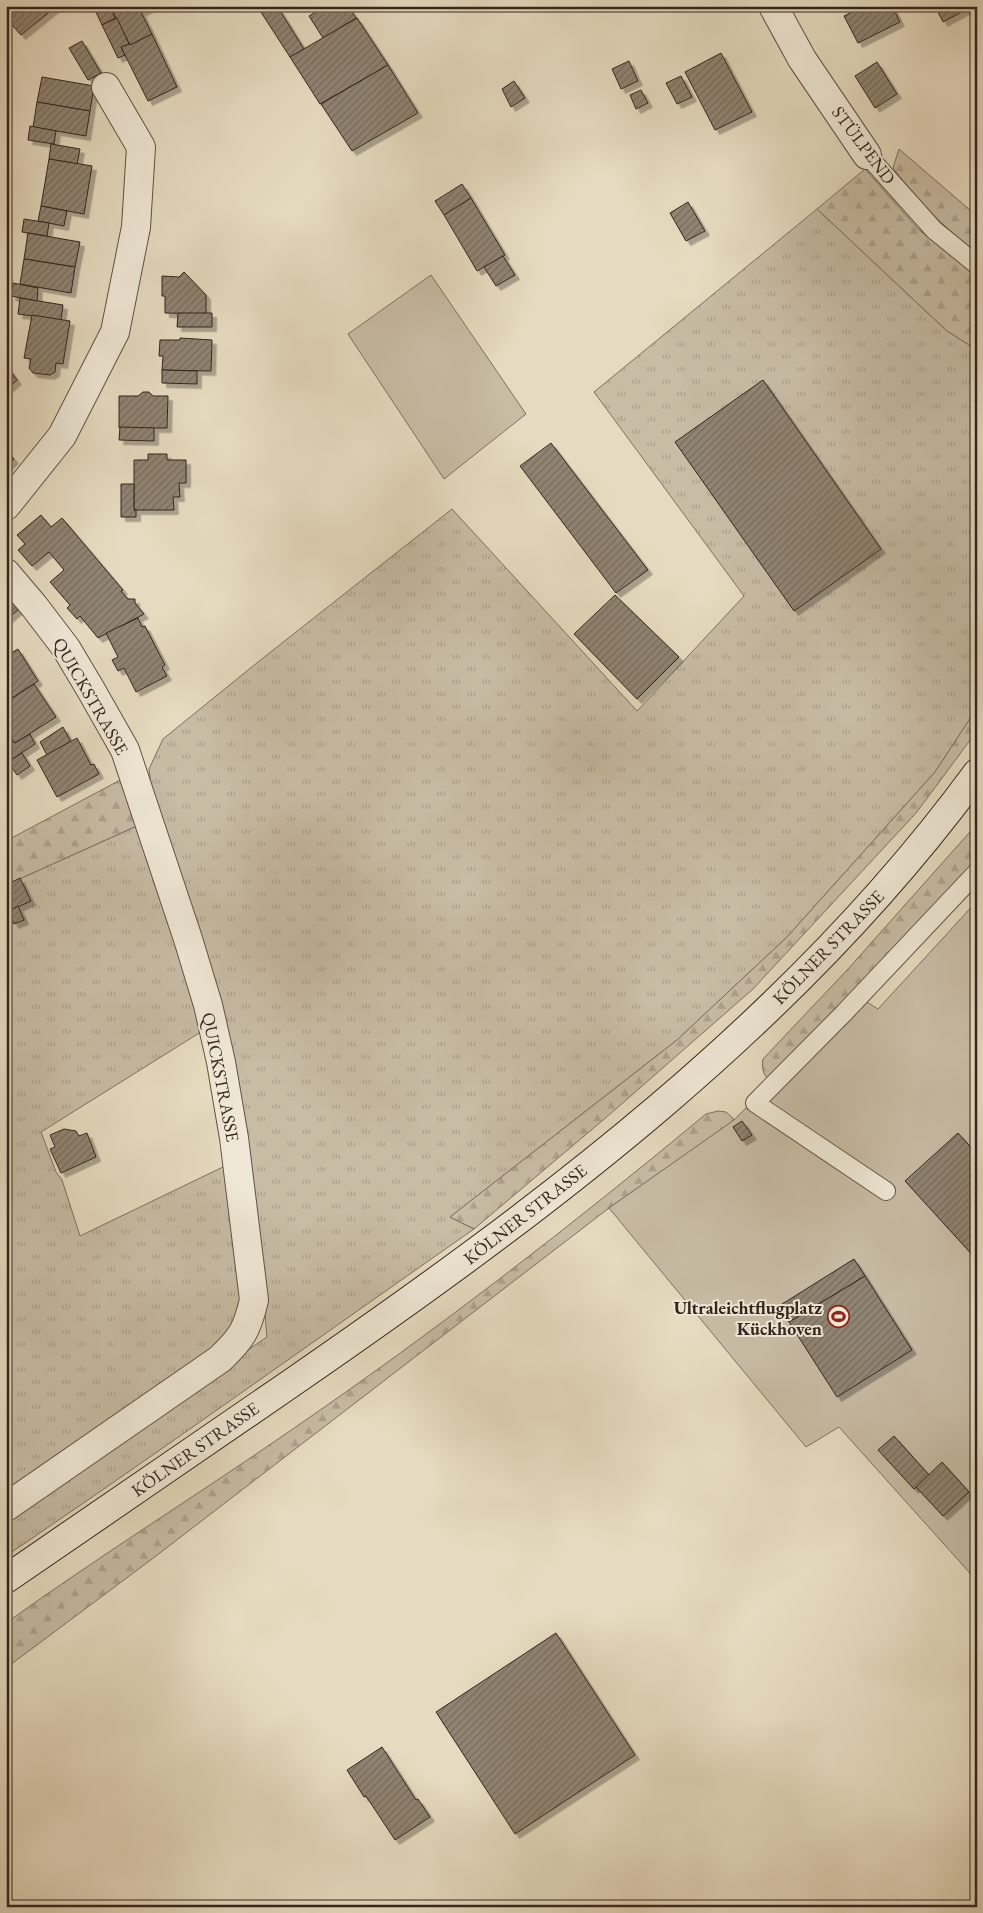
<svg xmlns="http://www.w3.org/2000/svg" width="983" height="1913" font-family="'EB Garamond',serif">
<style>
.grass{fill:url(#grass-tufts);stroke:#7e7062}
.forest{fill:url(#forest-firs);stroke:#7e7062}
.pitch{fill:#c8bca5;stroke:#7e7062}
.building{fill:url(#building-hatch);stroke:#33251f;filter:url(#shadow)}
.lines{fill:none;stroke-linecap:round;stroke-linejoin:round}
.service-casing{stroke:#605247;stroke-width:20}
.minor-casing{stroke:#605247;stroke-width:30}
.secondary-casing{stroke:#33251f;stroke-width:30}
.service{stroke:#efe8d6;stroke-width:18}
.minor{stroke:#efe8d6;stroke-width:28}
.secondary{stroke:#efe8d6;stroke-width:28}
.labels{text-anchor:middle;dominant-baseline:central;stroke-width:4;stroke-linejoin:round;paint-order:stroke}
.street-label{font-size:18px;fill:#33251f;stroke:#efe8d6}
.poi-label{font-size:18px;font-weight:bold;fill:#33251f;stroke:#efe8d6;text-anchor:end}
</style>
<defs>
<pattern id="grass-tufts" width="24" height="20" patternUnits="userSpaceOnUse" patternTransform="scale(1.25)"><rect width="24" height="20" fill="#c8bca5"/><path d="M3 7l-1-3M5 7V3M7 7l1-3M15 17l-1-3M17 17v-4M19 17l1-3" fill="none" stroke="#aca18e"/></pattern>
<pattern id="forest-firs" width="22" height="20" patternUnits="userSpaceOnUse" patternTransform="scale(1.25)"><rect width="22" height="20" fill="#c8bca5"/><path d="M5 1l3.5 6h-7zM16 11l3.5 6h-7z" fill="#aca18e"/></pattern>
<pattern id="building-hatch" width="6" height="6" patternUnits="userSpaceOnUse" patternTransform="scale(1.25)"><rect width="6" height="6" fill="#908473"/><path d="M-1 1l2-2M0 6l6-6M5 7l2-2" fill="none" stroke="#766c5e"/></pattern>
<filter id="shadow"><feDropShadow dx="4.5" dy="4.5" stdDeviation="0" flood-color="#0004"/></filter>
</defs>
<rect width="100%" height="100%" fill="#e6dbc0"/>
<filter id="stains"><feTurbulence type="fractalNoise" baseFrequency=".004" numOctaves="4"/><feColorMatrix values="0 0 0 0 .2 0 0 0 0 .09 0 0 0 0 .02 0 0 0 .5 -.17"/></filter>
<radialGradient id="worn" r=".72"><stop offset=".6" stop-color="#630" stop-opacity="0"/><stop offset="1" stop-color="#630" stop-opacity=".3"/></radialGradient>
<g class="grass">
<path d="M817,209L947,331L977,350V708L935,772L787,937L677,1040L450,1217L474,1229C318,1338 164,1449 6,1556V1515L267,1337L258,1237L152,793L149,769L163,739L258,662L452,509L637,711L744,596L594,392Z"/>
<path d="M139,825L204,1030L41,1132L56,1172L62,1180L80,1236L225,1166L245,1296L235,1325L219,1348L6,1496V885Z"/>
</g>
<g class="forest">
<path d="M899,149L977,216V255L923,206L893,168Z"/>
<path d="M865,169L918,229L977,275V350L947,331L817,209Z"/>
<path d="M977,708V731L916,813L753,989L609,1115L474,1229L450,1217L677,1040L787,937L935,772Z"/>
<path d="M124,778L139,825L6,885V841Z"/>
<path d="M977,824V859L912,936L771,1083C764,1075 761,1070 763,1059L848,969Z"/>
<path d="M718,1111L726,1112L735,1120L609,1208L152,1559L6,1668V1623C98,1557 194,1497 287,1433C432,1334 571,1226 706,1114Z"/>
</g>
<g class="pitch">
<path d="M431,275L526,414L444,479L348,334Z"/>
<path d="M977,901V1581L839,1427L806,1447L609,1208L734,1120L857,996L878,1009Z"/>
</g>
<g class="building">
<path d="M24,6H57L21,35L6,18V13L13,7L17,11Z"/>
<path d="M96,6H110L115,18L102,25L95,10Z"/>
<path d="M110,6H138L152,34L130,45Z"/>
<path d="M138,6H152L141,12Z"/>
<path d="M257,6H277L304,49L290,57Z"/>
<path d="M326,6L327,8L348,6L356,18L323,38L309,16Z"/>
<path d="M857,6H892L900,22L858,43L844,16L858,9Z"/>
<path d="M935,6H973L943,22Z"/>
<path d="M117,18L129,44L121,47L125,55L118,58L102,25Z"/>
<path d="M357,18L388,65L320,104L290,57Z"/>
<path d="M152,34L177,87L148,101L121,47L129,44L130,45Z"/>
<path d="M82,41L101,73L88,80L69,48Z"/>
<path d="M721,53L752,112L715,130L685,72Z"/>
<path d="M629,61L638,81L621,89L612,69Z"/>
<path d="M877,62L897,94L875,108L855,76Z"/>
<path d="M388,65L418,113L352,151L321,104Z"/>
<path d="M681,76L692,97L677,104L666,83Z"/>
<path d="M42,77L94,86L90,111L37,102Z"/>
<path d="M514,81L525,98L511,107L502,89Z"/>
<path d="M641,90L648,103L636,109L630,95Z"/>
<path d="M37,102L90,111L86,136L33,127Z"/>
<path d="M30,126L56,131L54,144L28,140Z"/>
<path d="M51,144L80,149L77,164L49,159Z"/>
<path d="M977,153V186L971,154Z"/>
<path d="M49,159L92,166L84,214L41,206Z"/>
<path d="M462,184L471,198L444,215L435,201Z"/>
<path d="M471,198L505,255L477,271L444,215Z"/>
<path d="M688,202L705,231L686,241L670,213Z"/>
<path d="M41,206L67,211L64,226L38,221Z"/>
<path d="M24,219L49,223L47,236L22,232Z"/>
<path d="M28,233L80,242L75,267L24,259Z"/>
<path d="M503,256L515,275L496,286L484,267Z"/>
<path d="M24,259L75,267L71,293L20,284Z"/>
<path d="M184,272L206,295V314L165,313V296H162V276L179,277Z"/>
<path d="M13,283L38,288L37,301L11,296Z"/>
<path d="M20,298L63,305L61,320L18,314Z"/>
<path d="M178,313H212V327H177Z"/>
<path d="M32,315L70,321L63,364L56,363L55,372L50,375L33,373L29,368L31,359L24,358Z"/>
<path d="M180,338L212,340L211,371L162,370L163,356H159L160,340H180Z"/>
<path d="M7,366L17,380L6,390V367Z"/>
<path d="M162,370L197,371V384L162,383Z"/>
<path d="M763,380L881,549L794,611L675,442Z"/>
<path d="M143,392H149L153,396H168L167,428H119V396H138Z"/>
<path d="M120,427L154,428V441L119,440Z"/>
<path d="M551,443L648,570L616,593L520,466Z"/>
<path d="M6,450L14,459L6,467Z"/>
<path d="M148,454H167V460H186V483H179L180,497H173L174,510H134V460H148Z"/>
<path d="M121,484H134V510H136V517H121Z"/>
<path d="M41,515L51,527L62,518L123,590L121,591L128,599H135V603L144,614L98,638L80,616L77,619L67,608L70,605L50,582L64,570L49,552L32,566L18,550L25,544L17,535Z"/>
<path d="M6,595L19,609L6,620Z"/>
<path d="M615,595L679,657L637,699L574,634Z"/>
<path d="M138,618L142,627L145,626L165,665L162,667L167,676L136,692L124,668L118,671L112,660L118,657L106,633Z"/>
<path d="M18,649L38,681L6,702V656Z"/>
<path d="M34,684L56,717L15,743L6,730V702Z"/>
<path d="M63,727L71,742L47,755L40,742Z"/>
<path d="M30,734L35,744L11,760L6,753V745L13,741L15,743Z"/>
<path d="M77,738L91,765L94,764L99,774L57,797L37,760Z"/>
<path d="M22,753L30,766L17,775L8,762Z"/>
<path d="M20,878L31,901L9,911L6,906V885Z"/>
<path d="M18,906L24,920L14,924L9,911Z"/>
<path d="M742,1121L752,1135L742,1141L733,1127Z"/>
<path d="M64,1129L76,1131L79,1136L87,1133L96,1157L61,1173L50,1149L55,1147L50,1135Z"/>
<path d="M958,1133L977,1154V1260L905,1181Z"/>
<path d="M854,1259L865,1276L789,1322L779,1306Z"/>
<path d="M865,1276L912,1350L837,1397L789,1322Z"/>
<path d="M894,1436L929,1475L914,1489L878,1450Z"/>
<path d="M942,1462L969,1492L943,1516L916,1487Z"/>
<path d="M556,1633L635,1755L515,1834L436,1712Z"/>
<path d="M382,1747L416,1800L418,1799L430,1817L395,1840L366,1796L364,1797L347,1770Z"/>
</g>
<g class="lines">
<defs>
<g id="service">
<path d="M867,155L934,230L977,265"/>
<path d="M886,1191L755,1103L844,1013L977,872"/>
</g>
<g id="minor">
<path d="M773,6L802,59L867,155"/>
<path d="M6,506L62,436L115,332L136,227L141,147L106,87"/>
<path d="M6,573L34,606L66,648L91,690L125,750L188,939L208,1005L221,1062L234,1138L254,1300C247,1330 242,1338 220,1359L6,1507"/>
</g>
<path id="secondary" d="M6,1579C101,1514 195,1449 290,1384C542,1210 794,1023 977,773"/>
</defs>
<use href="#service" class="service-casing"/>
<use href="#minor" class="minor-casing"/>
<use href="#secondary" class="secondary-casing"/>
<use href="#service" class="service"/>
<use href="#minor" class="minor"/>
<use href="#secondary" class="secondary"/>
</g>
<defs>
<symbol id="stadium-ring" viewBox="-11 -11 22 22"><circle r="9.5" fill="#efe8d6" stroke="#8f2418" stroke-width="1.5"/><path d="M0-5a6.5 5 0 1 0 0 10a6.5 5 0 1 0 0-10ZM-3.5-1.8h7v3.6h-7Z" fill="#8f2418"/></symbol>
</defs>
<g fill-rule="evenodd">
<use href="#stadium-ring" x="826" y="1304" width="25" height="25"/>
</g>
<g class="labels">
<g class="street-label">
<text transform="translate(864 145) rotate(53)">STÜLPEND</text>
<text transform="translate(91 696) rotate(60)">QUICKSTRASSE</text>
<text transform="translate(828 947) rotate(-46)">KÖLNER STRASSE</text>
<text transform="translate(221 1077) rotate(79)">QUICKSTRASSE</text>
<text transform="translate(525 1214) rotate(-38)">KÖLNER STRASSE</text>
<text transform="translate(195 1449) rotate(-35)">KÖLNER STRASSE</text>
</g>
<g class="poi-label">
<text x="822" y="1307">Ultraleichtflugplatz<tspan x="822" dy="21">Kückhoven</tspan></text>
</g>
</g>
<rect width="983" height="1913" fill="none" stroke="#e6dbc0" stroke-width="25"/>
<rect x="8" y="8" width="968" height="1898" fill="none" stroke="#33251f" stroke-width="2.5"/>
<rect x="12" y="12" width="958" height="1888" fill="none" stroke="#33251f"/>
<rect width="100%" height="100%" filter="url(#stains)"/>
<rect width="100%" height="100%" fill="url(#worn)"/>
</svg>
